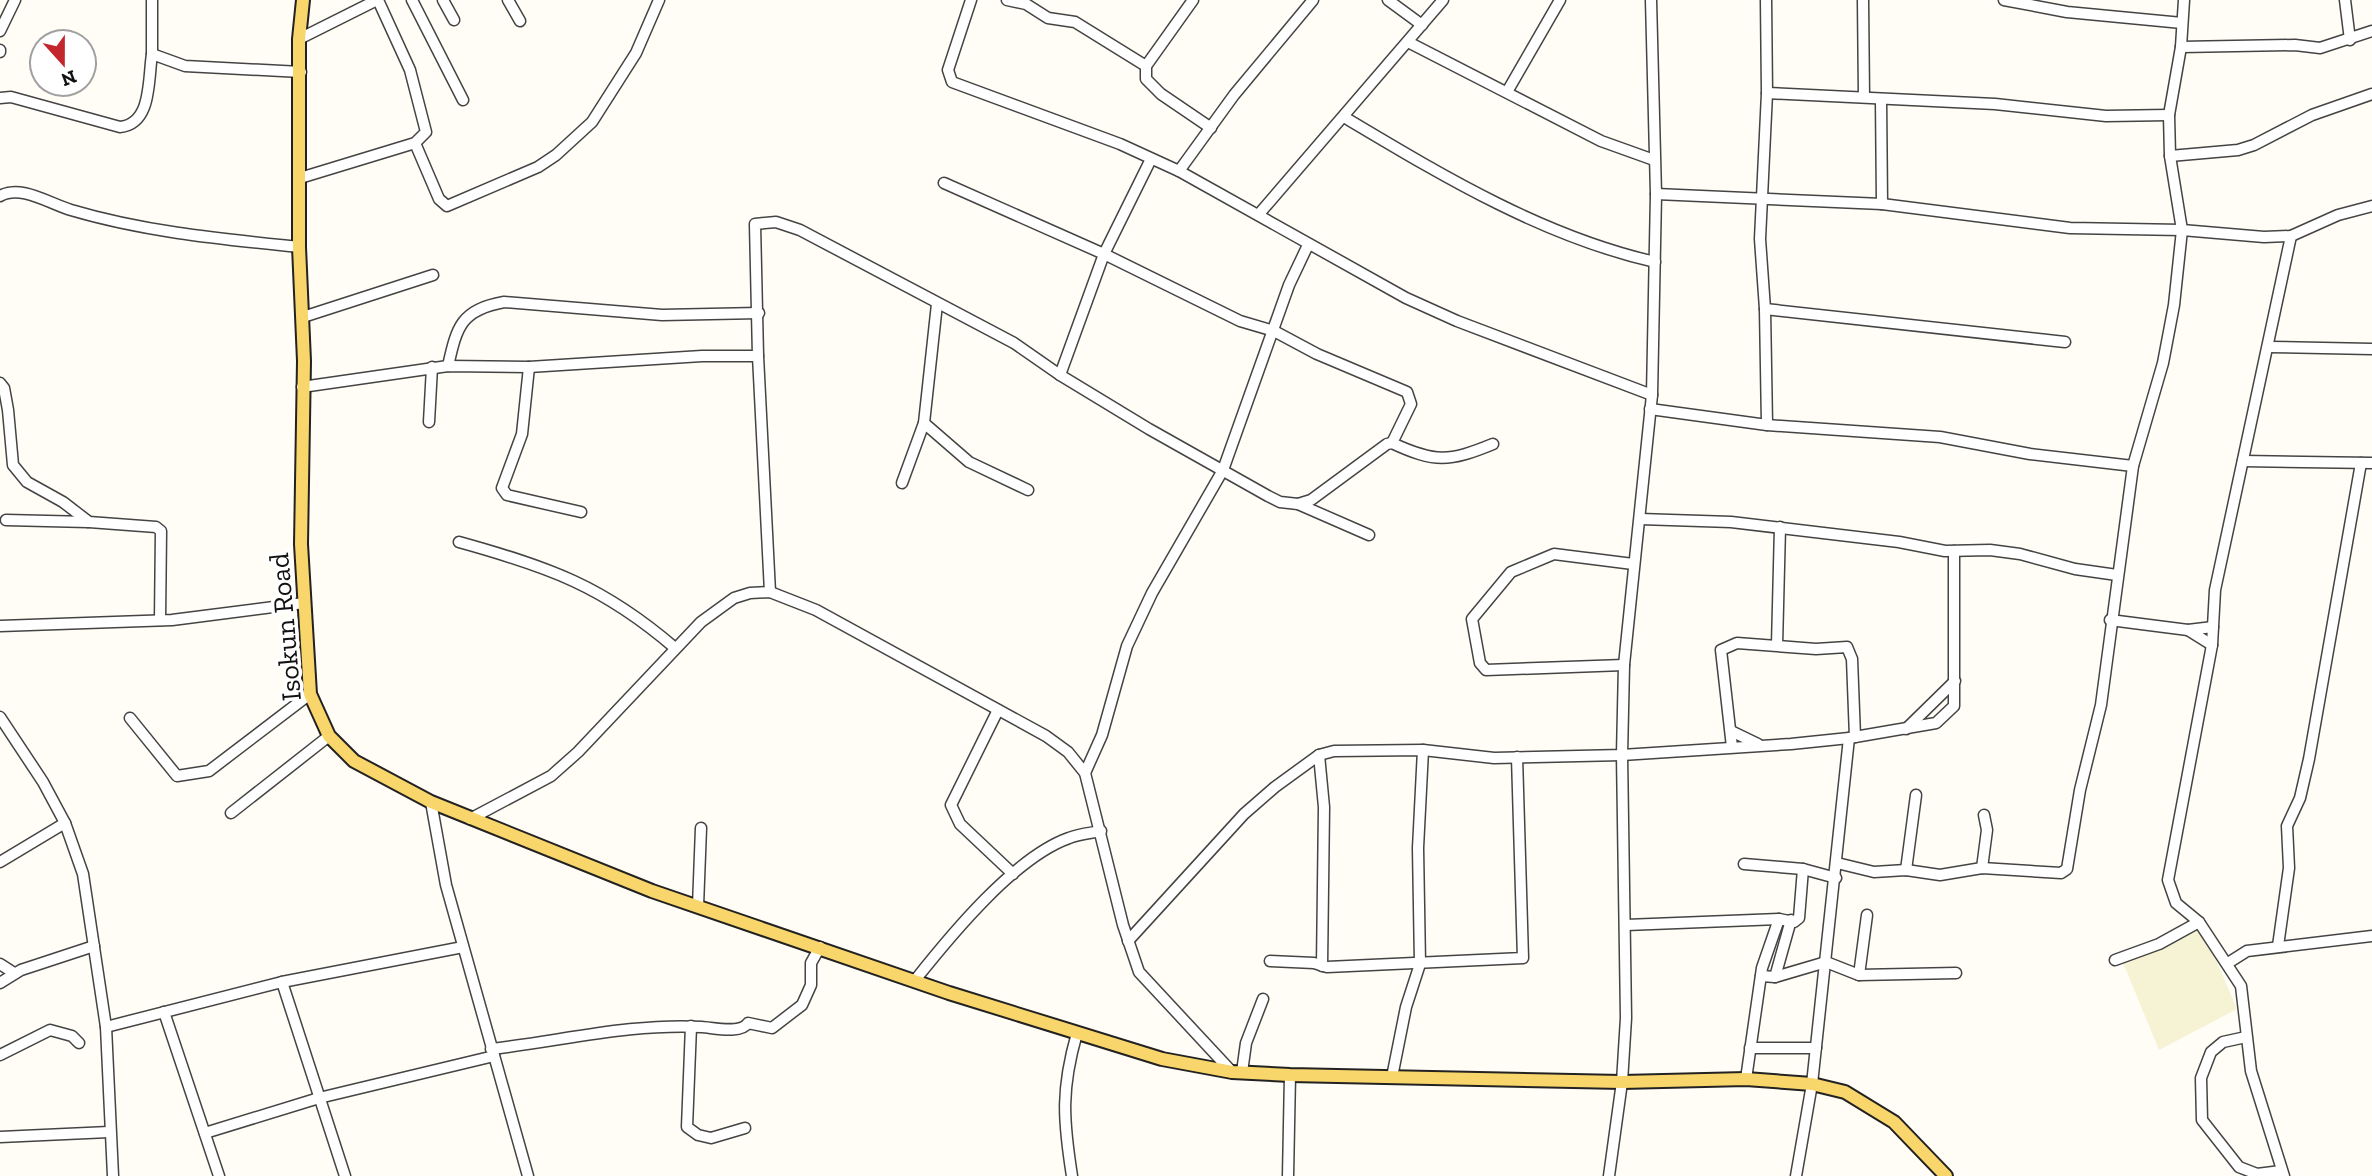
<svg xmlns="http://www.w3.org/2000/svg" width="2372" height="1176" font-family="'Zilla Slab',serif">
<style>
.farmland{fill:#f6f3d4}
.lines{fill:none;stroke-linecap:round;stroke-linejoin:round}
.minor-casing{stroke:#444;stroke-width:13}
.major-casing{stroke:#222;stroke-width:16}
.minor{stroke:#fff;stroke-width:10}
.major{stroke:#f9d66b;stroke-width:12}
.labels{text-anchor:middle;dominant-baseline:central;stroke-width:7;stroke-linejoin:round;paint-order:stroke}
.street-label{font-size:28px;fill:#111;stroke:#fff}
</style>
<rect width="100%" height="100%" fill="#fffdf5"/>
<path class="farmland" d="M2196,927L2204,932L2237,1009L2159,1050L2122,960Z"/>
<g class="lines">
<defs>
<g id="minor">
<path d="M152,0V54"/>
<path d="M412,0L463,100"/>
<path d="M443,0L454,20"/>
<path d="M508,0L520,21"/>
<path d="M971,0L948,70L952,82L1120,144L1179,171L1406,298L1457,321L1652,395"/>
<path d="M1007,0L1026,4L1048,18L1075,22L1146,66"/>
<path d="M1193,0L1146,66V79L1161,94L1211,128"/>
<path d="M1388,0L1422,25"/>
<path d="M1766,0L1767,93L1760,239L1765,309L1767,425"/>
<path d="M1863,0L1864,97"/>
<path d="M2004,0L2067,12L2182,23"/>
<path d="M2345,0L2350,40"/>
<path d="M0,31L15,0"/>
<path d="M299,39L377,0"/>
<path d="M1408,42L1601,141L1654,160"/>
<path d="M2181,47L2295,45L2320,48L2372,31"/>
<path d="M0,50V52"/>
<path d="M1507,92L1560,0"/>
<path d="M1767,93L1995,104L2106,116L2169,115"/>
<path d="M0,98L11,97L120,127C152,124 148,80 152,54L185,66L301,72"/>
<path d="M1881,99L1882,204"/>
<path d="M1344,117C1443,176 1542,236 1655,262"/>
<path d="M415,143L439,199L447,206L538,167L556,155L592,122L636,53L659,0"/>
<path d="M2170,156L2238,150L2254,145L2312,115L2372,94"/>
<path d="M1179,171L1234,95L1313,0"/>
<path d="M300,178L415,143L426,132L410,70L378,0"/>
<path d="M944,183L1104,254L1240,321L1274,331L1317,354L1407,392L1411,404L1392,443"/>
<path d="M1656,194L1882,204L2070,228L2182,230L2264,237L2291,236L2338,215L2372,206"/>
<path d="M0,196C21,184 50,204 71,210C145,232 222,239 299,247"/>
<path d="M1259,214L1443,0"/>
<path d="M1765,309L2065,342"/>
<path d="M303,317L433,275"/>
<path d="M2269,347L2372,349"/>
<path d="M448,366C457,326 461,310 504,302L662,315L759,313"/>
<path d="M529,367L522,434L502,488L507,495L581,512"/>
<path d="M1060,375L1104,254L1151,159"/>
<path d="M0,383L4,388L8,410L13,465L27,482L63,502L89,522L156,527L161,531L160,620"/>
<path d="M302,387L448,366L529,367L702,356H758"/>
<path d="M1650,409L1767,425L1940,437L2030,454L2133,466"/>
<path d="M429,422L432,367"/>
<path d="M924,423L969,462L1028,490"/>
<path d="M2243,461L2372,463"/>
<path d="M902,483L924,423L937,304"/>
<path d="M1298,504L1311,500L1387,444L1392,443C1435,463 1449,462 1493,444"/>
<path d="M1640,519L1731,522L1899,542L1945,551L1990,550L2020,554L2075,569L2117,575"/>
<path d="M6,520L88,522"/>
<path d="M459,542C549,567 603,586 675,648"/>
<path d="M770,592L758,356L755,224L776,222L800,230L1014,343L1060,375L1149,429L1268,496L1280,502L1298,504L1369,535"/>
<path d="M2110,620L2188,630L2213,627"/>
<path d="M0,626L172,620L304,603"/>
<path d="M2188,630L2212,645"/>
<path d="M1777,645L1780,527"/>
<path d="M1624,665L1486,670L1480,663L1472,619L1511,572L1554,554L1633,564"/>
<path d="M998,710L951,805L960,824L1013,874"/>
<path d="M0,717L43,782L65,823L83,874L106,1027L113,1176"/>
<path d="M130,718L177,776L209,771L310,694"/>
<path d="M1906,729L1955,681"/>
<path d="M1731,731L1758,744"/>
<path d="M1732,747L1721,650L1737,643L1816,649L1847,647L1852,659L1855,737"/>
<path d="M1319,755L1324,807L1322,966"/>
<path d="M1085,773L1102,735L1127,646L1152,593L1223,470L1289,285L1308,245"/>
<path d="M431,802L446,885L528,1176"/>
<path d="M231,813L329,736"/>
<path d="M470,819L551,776L578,752L701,622L734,598L750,593L770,592L816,610L1046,736L1068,752L1085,773L1123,925L1139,972L1232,1072"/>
<path d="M0,862L65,823"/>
<path d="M1837,863L1874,872L1906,870L1940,875L1982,868L2061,873L2067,869L2080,790L2101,705L2133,466L2163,363L2174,305L2182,230L2170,156L2169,115L2181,47L2184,0"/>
<path d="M1744,864L1803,869L1836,878"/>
<path d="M1982,868L1987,830L1984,815"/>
<path d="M1906,870L1916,795"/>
<path d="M698,906L701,828"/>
<path d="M1626,925L1779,919L1794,922L1799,918L1803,869"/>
<path d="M1128,941L1244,814L1275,787L1319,755L1334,751L1423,750L1494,758L1622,755L1791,744L1849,738L1936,723L1954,706V551"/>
<path d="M2278,946L2289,868L2287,826L2300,798L2309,759L2361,463"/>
<path d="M2115,960L2159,944L2199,922"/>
<path d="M1270,961L1314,963L1327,967L1523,958L1517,757"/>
<path d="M2228,963L2247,951L2372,936"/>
<path d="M0,964L14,973"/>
<path d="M1859,975L1867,915"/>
<path d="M1761,976L1775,977L1826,962L1859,975L1956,973"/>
<path d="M1775,977L1791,920"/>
<path d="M916,979C951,935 1015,857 1069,838C1079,834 1091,833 1101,831"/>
<path d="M282,982L345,1176"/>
<path d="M0,983L21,970L94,946"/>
<path d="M164,1012L219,1176"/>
<path d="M691,1026L687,1127L698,1135L711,1138L745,1128"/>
<path d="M106,1027L282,982L463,947"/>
<path d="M2246,1037L2223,1042L2211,1052L2201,1078L2202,1120L2239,1167L2257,1174L2281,1171"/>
<path d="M1750,1048H1816"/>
<path d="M491,1049C562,1041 631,1023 702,1027C715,1028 741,1034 748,1023L772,1028L802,1005L811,985V963L820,947"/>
<path d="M0,1055L50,1030L72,1036L79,1043"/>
<path d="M1242,1072L1246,1043L1263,999"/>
<path d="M1392,1077L1406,1007L1420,964L1418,848L1423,750"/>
<path d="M1746,1079L1762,968L1779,919"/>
<path d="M205,1133L319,1098L494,1056"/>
<path d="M0,1137L109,1132"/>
<path d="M1072,1176C1063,1119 1061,1089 1077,1033"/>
<path d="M1288,1176L1290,1075"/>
<path d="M1609,1176L1622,1082L1626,1018L1622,755L1624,665L1652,395L1656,194L1651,0"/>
<path d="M1796,1176L1812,1084L1849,738"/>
<path d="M2284,1176L2251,1071L2241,986L2199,922L2176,903L2168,880L2212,645L2215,590L2291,236"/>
</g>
<path id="major" d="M303,0L299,39V247L304,361L301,544L310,694L329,736L354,761L431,802L652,891L949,993L1162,1059L1232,1072L1290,1075L1622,1082L1746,1079L1812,1084L1845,1092L1894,1122L1946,1176"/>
</defs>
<use href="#minor" class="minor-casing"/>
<use href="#major" class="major-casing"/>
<use href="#minor" class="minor"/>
<use href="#major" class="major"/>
</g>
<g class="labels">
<g class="street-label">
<text transform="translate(285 627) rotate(-95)">Isokun Road</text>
</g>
</g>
<g transform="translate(63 63) rotate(159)"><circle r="33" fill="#ffffff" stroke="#a0a0a0" stroke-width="2"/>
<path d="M0-5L12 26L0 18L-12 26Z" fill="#c4262e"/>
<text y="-10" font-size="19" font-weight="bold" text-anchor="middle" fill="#111111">N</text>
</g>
</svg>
